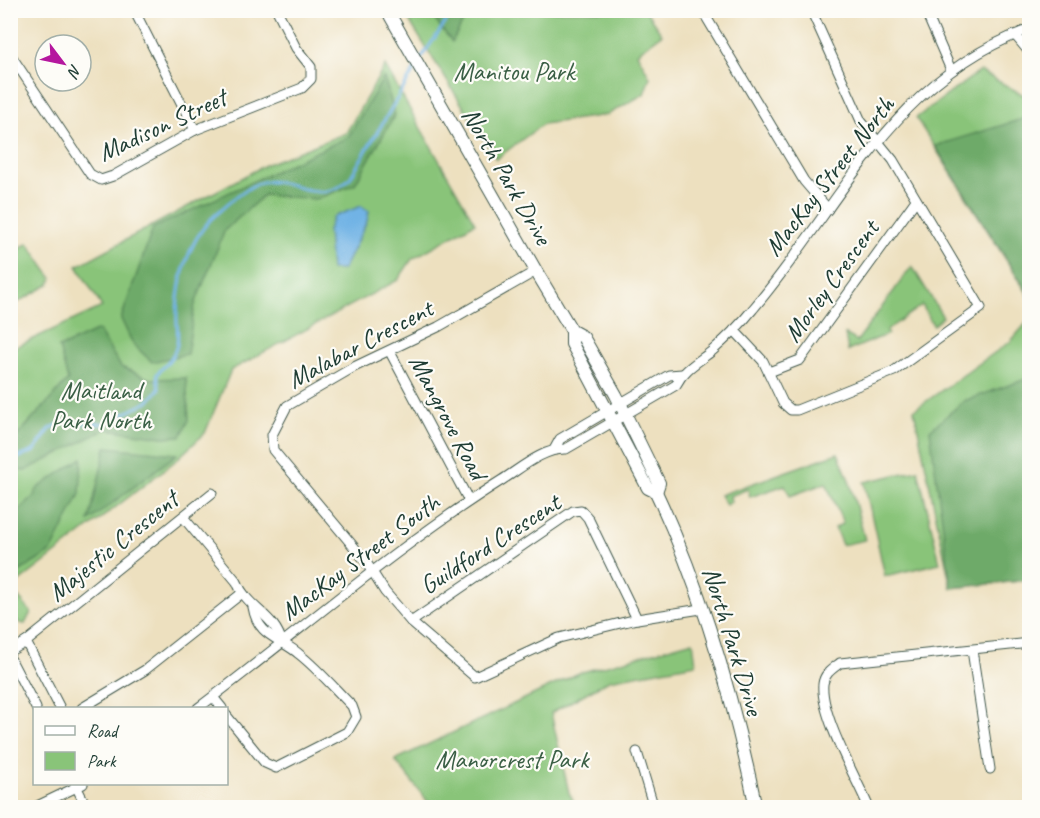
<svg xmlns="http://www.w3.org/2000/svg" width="1040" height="818" font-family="Caveat,sans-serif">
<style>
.green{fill:#89c479;stroke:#548056;stroke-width:1.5}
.forest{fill:#6eaa69;stroke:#46744e;stroke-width:1.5}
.water{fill:#71b3e5;stroke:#48788c;stroke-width:1.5}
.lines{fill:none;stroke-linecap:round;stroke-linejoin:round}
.stream{stroke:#71b3e5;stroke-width:3}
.minor-casing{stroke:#3e5549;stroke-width:11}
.major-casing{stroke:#3e5549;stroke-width:14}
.minor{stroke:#fff;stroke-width:9}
.major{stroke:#fff;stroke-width:12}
.labels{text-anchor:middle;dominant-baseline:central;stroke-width:4.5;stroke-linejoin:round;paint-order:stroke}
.park-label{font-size:26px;fill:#3a5f45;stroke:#fdfcf7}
.street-label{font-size:26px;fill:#1f3d34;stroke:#fdfcf7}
</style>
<rect width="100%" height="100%" fill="#fdfcf7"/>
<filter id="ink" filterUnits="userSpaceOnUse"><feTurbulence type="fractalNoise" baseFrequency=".0167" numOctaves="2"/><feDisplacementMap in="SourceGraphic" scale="12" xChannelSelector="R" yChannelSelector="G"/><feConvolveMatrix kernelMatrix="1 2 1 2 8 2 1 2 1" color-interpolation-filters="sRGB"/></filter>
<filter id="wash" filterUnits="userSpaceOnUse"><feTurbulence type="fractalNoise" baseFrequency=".008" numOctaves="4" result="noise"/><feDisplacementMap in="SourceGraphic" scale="24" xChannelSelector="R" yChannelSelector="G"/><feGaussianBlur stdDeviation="1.35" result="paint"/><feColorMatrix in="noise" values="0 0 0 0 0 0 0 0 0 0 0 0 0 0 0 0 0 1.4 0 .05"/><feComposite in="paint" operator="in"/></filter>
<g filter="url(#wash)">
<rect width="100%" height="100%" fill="#ede0bf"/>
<g class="green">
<path d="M403,11H646L662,34L637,53L650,77L644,94L607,115L543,124L496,159Z"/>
<path d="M385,66L475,223L412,259L398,280L231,370L205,433L174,462L11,588V349L102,307L77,266L267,164L346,133Z"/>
<path d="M980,71L1029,98V296L916,118Z"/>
<path d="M28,243L52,278L50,284L15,304H11V254Z"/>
<path d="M912,266L943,317L933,325L922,305L887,330L888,334L848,351L845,334L857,341Z"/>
<path d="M1029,320V580L951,588L914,410L1011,341Z"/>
<path d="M838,453L849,480L865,540L842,545L835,528L843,523L826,483L790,496L785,485L750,497L748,489L730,496L731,502L726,505L720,495Z"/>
<path d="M918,470L940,563L885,576L864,482Z"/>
<path d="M18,597L31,612L25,624C13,623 10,612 11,602Z"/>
<path d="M693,641L696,664L609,680L551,713L569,793L577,807H432L395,760L579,673Z"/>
</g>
<g class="forest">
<path d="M428,11H469L452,42Z"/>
<path d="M384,77L395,115L355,184L317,199L264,195L225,230L195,304L187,354L152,362L133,344L121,319L153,228L348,137Z"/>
<path d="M1029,117L1030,294L1029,295L935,146Z"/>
<path d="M98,330L121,367L150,379L186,378L189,420L181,436L163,437L106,429L25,471L11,469V438L17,436L68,380L59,348Z"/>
<path d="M1029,378V580L951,588L930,430L964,401Z"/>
<path d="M106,447L177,454L89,521Z"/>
<path d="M82,458L80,494L51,552L14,575L11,517L33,497L38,488Z"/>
</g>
<path class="water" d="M361,206L369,211L367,221L343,270H331L328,230L333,217Z"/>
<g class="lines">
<g class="stream">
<path d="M419,61L454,10"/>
<path d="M10,455L15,459L34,451L50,429L63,422L103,424L148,402L159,389L157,374C165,365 175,356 177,344C179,334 176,322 177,312C178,280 188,243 211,219C224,207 245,186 263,182C295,177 319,209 350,178L416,67"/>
</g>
</g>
</g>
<g filter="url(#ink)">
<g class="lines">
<defs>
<g id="minor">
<path d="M134,10L195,130"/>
<path d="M702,10L804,181L828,209"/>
<path d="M925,10L951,70"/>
<path d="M1015,35L1030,53"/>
<path d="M10,54L90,174L101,180L113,176L195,130L302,88L311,79V67L296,48L277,10"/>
<path d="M536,271L438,327L354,367L287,406L272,435L273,450L364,559L385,592L411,622L475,677L559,638L637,619L701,609"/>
<path d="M734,330L763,361L783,403L791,410H797L894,371L981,308L893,160L861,121L811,10"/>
<path d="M390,352L469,501"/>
<path d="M769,372L800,360L916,200"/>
<path d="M555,448L560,439L669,375L682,374"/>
<path d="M183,517L237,582C247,609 275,614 282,643"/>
<path d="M411,622L573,511L581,510L588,518L637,619"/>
<path d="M26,642L60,708"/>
<path d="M972,650L990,769"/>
<path d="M10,651L26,642L212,493"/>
<path d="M10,658L36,708"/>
<path d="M213,697L222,708"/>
<path d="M82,708L145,670L241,594"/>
<path d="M198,708C299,632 394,548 502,480C521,468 544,448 566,449L676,385C684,369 698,362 712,351C727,338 741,324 753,309C841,206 892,78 1030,29"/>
<path d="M226,715L265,763L276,768L347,732L356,717L352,706C335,689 318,669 299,654C279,637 258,637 253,607"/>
<path d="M637,752L654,808"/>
<path d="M75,784L87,808"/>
<path d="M33,808L83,784"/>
<path d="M869,808C856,777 820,715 823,684C824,674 832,669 840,663L1030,643"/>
</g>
<g id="major">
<path d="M387,10L536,271L572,331L583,337L616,395L659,483L656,492"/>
<path d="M572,331V344L648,488L656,492C703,592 734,700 756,808"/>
</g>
</defs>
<use href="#minor" class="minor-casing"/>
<use href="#major" class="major-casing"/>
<use href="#minor" class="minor"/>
<use href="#major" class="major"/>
</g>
</g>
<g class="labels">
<g class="park-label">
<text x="514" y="71">Manitou Park</text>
<text x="101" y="390">Maitland<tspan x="101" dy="30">Park North</tspan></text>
<text x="512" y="759">Manorcrest Park</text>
</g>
<g class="street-label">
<text transform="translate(162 125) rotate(-25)">Madison Street</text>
<text transform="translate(507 176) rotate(60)">North Park Drive</text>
<text transform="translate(829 176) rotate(-52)">MacKay Street North</text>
<text transform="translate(831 281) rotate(-54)">Morley Crescent</text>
<text transform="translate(360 344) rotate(-28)">Malabar Crescent</text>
<text transform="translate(448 417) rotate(62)">Mangrove Road</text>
<text transform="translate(490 544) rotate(-33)">Guildford Crescent</text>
<text transform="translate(113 546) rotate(-39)">Majestic Crescent</text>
<text transform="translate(360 557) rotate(-37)">MacKay Street South</text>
<text transform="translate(733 641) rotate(73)">North Park Drive</text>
</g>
</g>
<rect width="1040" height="818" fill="none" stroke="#fdfcf7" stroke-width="36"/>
<rect x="33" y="707" width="195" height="78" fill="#fdfcf7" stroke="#a4b0a9" stroke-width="1.5"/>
<rect x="45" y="726" width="30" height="9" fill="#ffffff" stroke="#a4b0a9" stroke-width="1.5"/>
<text x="87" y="737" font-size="18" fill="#1f3d34">Road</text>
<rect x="45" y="752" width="30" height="18" fill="#89c479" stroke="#a4b0a9" stroke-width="1.5"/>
<text x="87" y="767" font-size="18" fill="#1f3d34">Park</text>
<g transform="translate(63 63) rotate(122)"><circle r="28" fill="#fdfcf7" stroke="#a4b0a9" stroke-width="1.5"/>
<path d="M0-4.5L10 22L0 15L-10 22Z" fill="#b5179e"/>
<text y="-9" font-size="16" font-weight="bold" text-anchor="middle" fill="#1f3d34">N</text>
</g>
</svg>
